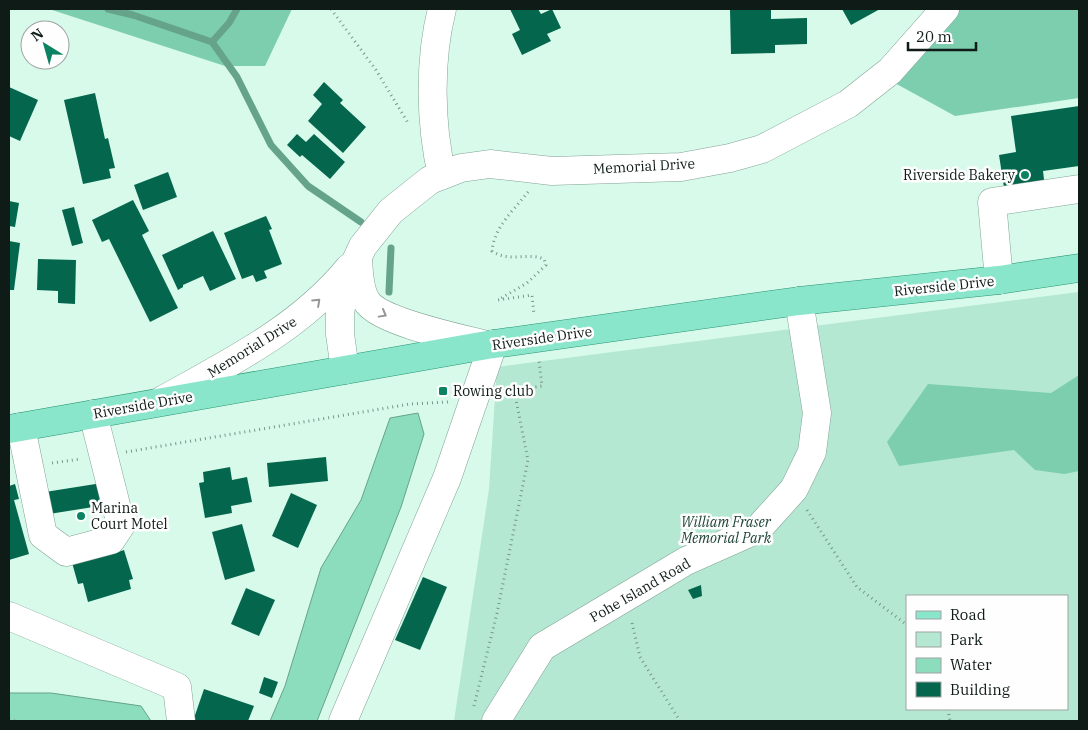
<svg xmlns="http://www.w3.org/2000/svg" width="1088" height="730" font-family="'IBM Plex Serif',serif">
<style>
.green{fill:#b4e8d2;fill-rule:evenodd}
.forest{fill:#7dceaf}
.water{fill:#8cddbd;stroke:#66a38b}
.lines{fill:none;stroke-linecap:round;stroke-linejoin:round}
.stream{stroke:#66a38b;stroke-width:7}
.building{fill:#04674d}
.minor-casing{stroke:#82a395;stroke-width:29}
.major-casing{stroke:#2b9574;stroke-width:29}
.path{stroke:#7b948a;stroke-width:3;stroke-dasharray:1 4;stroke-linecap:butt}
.minor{stroke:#fff;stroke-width:28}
.major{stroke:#89e6ca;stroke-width:28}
.oneway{stroke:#939896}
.poi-dot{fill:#0b8362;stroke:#fefefe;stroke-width:2}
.labels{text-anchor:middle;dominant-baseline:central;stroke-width:5;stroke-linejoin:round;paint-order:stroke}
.street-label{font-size:14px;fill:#0e1b16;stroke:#fefefe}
.poi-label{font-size:14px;fill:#0e1b16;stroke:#fefefe;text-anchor:start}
.park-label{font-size:14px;font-style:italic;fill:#1e4335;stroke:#fefefe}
</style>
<rect width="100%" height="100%" fill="#d7faeb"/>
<path class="green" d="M1079,292V721H454L489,489L497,367ZM907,596H1067V709H907Z"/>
<g class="forest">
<path d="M49,9H292L265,66H225Z"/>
<path d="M935,9H1079V98L955,116L882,76Z"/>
<path d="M1079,375V471L1064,474L1035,470L1014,450L899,466L887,442L928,384L1051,393Z"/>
</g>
<g class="water">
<path d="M418,413L424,434L401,507L317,721H270L285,686L321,568L361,500L390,418Z"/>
<path d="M9,693H51L141,706L151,721H9Z"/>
</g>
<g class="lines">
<g class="stream">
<path d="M108,9L133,15L212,42L237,77L271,145L308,186L361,222"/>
<path d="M212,42L229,23L237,9"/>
<path d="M389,292L391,248"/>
</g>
</g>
<g class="building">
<path d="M510,9H538L541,14L552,9L561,28L547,34L551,41L522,55L512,34L520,30Z"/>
<path d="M771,9V19L807,18V44L775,45V53L731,54L730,10Z"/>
<path d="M842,9H880L851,25Z"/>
<path d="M324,82L343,100L340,103L366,127L343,153L308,121L322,104L313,95Z"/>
<path d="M9,87L38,100L20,141L9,136Z"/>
<path d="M95,93L105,139L108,138L115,168L109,169L111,178L83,184L64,100Z"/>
<path d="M1079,106V166L1043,171L1045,188L1005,194L999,155L1016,152L1011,116Z"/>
<path d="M297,134L306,142L314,134L345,162L330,179L302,155L300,157L287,145Z"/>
<path d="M168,172L177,197L143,210L134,185Z"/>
<path d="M133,200L149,231L142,235L178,308L150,322L109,239L102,242L92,220Z"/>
<path d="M9,201L19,203L15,227L9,226Z"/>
<path d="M74,207L83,243L72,246L62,210Z"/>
<path d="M266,216L272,229L269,230L282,264L264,271L267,278L256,282L253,275L242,279L224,233Z"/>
<path d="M213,231L236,279L210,291L203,276L183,285V287L178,290L162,255Z"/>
<path d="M9,241L20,243L14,290H9Z"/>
<path d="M38,259L76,260L75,304L58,303V291L37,290Z"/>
<path d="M326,457L328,481L269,487L267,463Z"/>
<path d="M230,467L232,480L247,477L252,502L231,506L232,513L205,518L199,483L204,482L203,472Z"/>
<path d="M102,483L106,505L49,514L45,492Z"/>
<path d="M15,484L19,499L14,500L29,554L9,560V486Z"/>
<path d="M291,493L317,505L298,548L272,536Z"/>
<path d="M242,524L255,571L225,580L212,532Z"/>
<path d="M116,546L118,552L124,550L133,579L129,580L131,589L88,602L83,583L78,584L71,559Z"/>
<path d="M423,577L447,587L420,650L395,640Z"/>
<path d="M701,585L702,596L693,599L688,590Z"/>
<path d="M246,588L275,600L259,636L231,624Z"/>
<path d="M264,677L278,682L272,698L259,693Z"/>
<path d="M204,689L254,706L248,721H193Z"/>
</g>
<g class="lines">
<defs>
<g id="minor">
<path d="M442,9C429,60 430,124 442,175"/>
<path d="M358,259C359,273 359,292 368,303C384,323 460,338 487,345"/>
<path d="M999,280L992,202L1079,189"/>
<path d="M345,370L340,334V312L347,280L363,246L391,211L430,180L461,168L490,164L552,171L681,167L730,158L762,149L848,104L890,71L945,9"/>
<path d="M161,401C229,363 299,329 349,268"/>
<path d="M21,427L43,535L66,552L111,540L121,525L93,414"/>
<path d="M9,616L177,687L181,721"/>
<path d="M343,721L447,478L493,344"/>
<path d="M496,721L542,647L686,561L758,529L794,489L812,452L817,413L799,301"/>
</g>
<path id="major" d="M9,429L487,345L799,301L999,280L1079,268"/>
</defs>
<use href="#minor" class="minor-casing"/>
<use href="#major" class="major-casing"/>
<g class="path">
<path d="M331,9L376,70L408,123"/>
<path d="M528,192C514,210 494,227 492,251C510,263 526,252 544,259L546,265L527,283L498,300L532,295L534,315"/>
<path d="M502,397L514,390"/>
<path d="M126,452L410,404L449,402"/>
<path d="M52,463L81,459"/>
<path d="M807,510L857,587L907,625"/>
<path d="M632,623L640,657L680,721"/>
<path d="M474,706L497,613L528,460L514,390L542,386L539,361"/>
<path d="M948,709L950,721"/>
<path d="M9,719L15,721"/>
</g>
<use href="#minor" class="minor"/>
<use href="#major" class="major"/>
</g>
<defs><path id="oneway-chevron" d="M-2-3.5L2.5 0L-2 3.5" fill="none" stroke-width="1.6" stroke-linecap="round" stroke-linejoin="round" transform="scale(1.25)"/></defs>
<g class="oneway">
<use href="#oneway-chevron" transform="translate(317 302) rotate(-43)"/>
<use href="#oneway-chevron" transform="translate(383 314) rotate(29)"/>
</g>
<g class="poi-dot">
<circle cx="1025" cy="175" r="5"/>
<rect x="438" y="386" width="10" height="10" rx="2.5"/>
<circle cx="81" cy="516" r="5"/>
</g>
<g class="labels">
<g class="street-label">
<text transform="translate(644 166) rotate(-3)">Memorial Drive</text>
<text transform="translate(944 286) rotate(-6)">Riverside Drive</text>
<text transform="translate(542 338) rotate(-8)">Riverside Drive</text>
<text transform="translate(252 347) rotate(-32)">Memorial Drive</text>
<text transform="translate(143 405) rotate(-10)">Riverside Drive</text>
<text transform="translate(640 590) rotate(-30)">Pohe Island Road</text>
</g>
<g class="poi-label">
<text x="1015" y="175" text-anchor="end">Riverside Bakery</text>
<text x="453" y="391">Rowing club</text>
<text x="91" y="508">Marina<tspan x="91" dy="16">Court Motel</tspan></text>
</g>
<g class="park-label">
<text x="726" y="522">William Fraser<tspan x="726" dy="16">Memorial Park</tspan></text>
</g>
</g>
<rect width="1088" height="730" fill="none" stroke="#0e1b16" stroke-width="20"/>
<rect x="906" y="595" width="162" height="115" fill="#fefefe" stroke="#9ea3a1"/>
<rect x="916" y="611" width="25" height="8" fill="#89e6ca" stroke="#9ea3a1"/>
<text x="950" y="620" font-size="15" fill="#0e1b16">Road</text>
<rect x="916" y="632" width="25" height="15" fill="#b4e8d2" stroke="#9ea3a1"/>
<text x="950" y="645" font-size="15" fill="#0e1b16">Park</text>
<rect x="916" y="658" width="25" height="15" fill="#8cddbd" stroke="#9ea3a1"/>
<text x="950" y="670" font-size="15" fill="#0e1b16">Water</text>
<rect x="916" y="682" width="25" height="15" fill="#04674d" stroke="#9ea3a1"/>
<text x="950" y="695" font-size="15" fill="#0e1b16">Building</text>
<g transform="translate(45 45) rotate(323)"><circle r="24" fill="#fefefe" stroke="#9ea3a1"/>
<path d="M0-4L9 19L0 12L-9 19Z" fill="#0b8362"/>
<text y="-8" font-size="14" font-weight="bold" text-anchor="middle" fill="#0e1b16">N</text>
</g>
<path d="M908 42v8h68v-8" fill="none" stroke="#0e1b16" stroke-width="2.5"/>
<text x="916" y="42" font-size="15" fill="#0e1b16" stroke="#fefefe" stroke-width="4" paint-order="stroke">20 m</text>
</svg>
